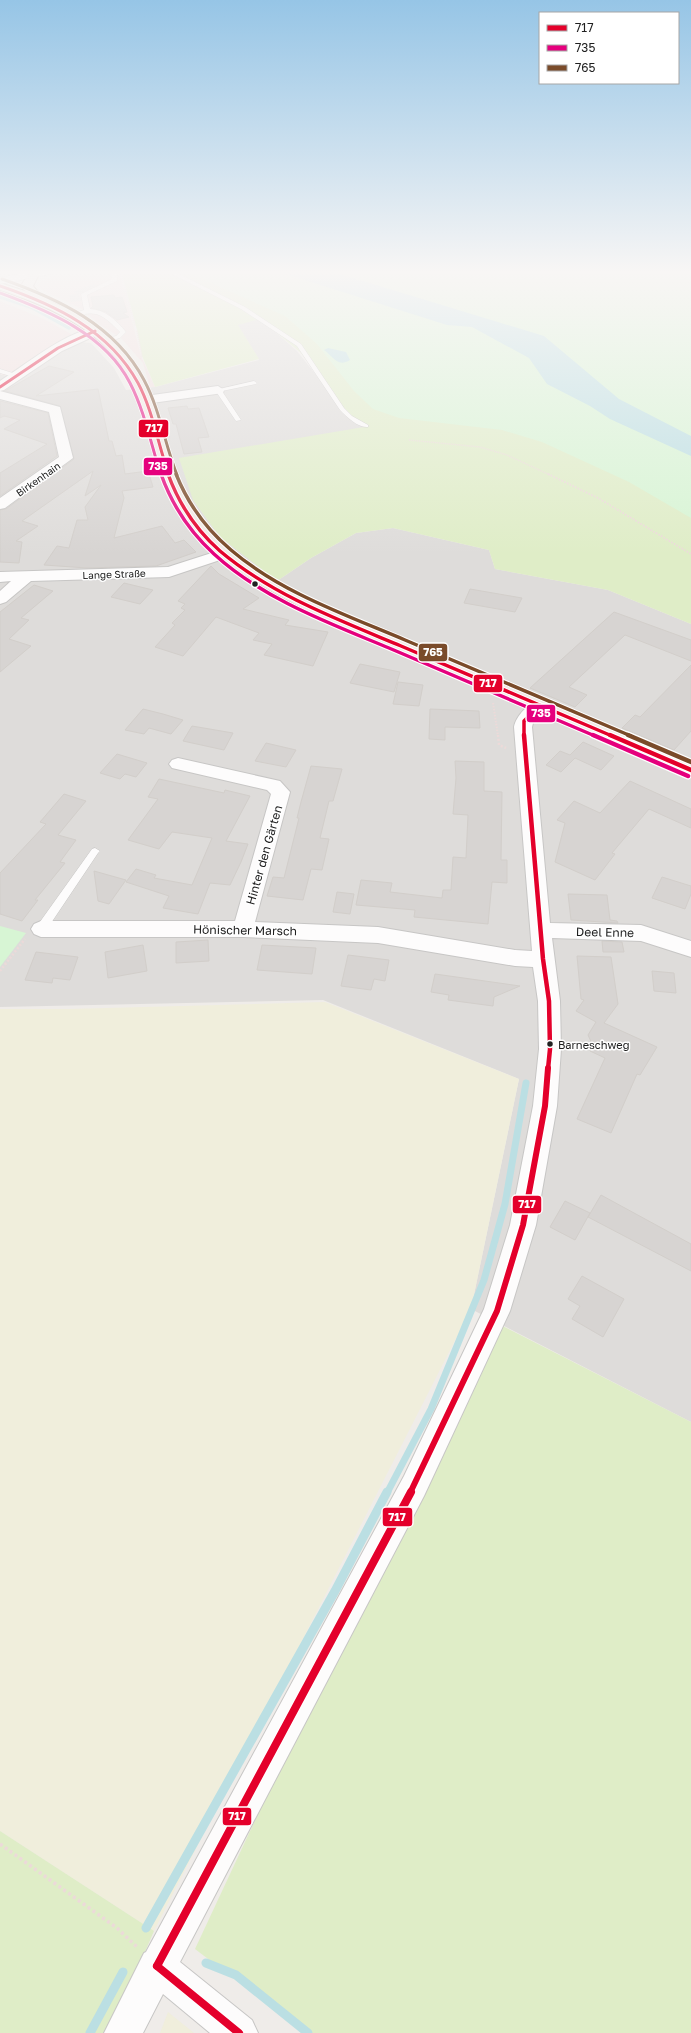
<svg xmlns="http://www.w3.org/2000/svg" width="691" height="2033" font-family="'Golos Text',sans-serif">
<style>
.residential{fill:#dedcda}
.commercial{fill:#f1dfdf}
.farmland{fill:#f0eedc}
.grass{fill:#dfedc7}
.park{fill:#d7f5d4}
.parking{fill:#dfdddc}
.water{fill:#bbdfe3}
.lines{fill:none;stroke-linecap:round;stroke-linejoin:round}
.stream-far2{stroke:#bbdfe3;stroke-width:3.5}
.stream-far1{stroke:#bbdfe3;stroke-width:7}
.stream{stroke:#bbdfe3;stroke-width:9}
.building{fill:#d7d4d2;stroke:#d2ceca}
.service-casing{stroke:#c7c6c5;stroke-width:1}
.minor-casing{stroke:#c7c6c5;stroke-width:2}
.primary-casing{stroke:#a69885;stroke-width:2}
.path-far3{stroke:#ecdad9;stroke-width:1.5;stroke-dasharray:1 1;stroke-linecap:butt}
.path-far2{stroke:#ecdad9;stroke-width:2;stroke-dasharray:1.5 1.5;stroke-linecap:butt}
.path-far1{stroke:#ecdad9;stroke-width:2.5;stroke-dasharray:2 2;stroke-linecap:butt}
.path{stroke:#ecdad9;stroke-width:3.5;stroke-dasharray:3 3;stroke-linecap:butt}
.service{fill:#fdfcfc;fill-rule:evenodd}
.minor{fill:#fdfcfc;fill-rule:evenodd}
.primary{fill:#f2ebe6;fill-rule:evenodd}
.bus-1-far4-casing{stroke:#fff;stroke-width:4.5}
.bus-1-far3-casing{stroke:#fff;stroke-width:5.5}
.bus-1-far2-casing{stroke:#fff;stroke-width:7}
.bus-1-far1-casing{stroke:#fff;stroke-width:9}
.bus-1-casing{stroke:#fff;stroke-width:10}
.bus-2-far2-casing{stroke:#fff;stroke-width:4.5}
.bus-2-far1-casing{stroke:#fff;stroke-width:5.5}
.bus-2-casing{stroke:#fff;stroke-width:7}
.bus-3-far2-casing{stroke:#fff;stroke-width:4.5}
.bus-3-far1-casing{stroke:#fff;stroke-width:5.5}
.bus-3-casing{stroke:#fff;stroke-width:7}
.bus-1-far4{stroke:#e4002b;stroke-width:3}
.bus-1-far3{stroke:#e4002b;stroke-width:3.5}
.bus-1-far2{stroke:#e4002b;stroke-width:4.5}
.bus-1-far1{stroke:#e4002b;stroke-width:6}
.bus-1{stroke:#e4002b;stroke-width:8}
.bus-2-far2{stroke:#e5007d;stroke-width:3}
.bus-2-far1{stroke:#e5007d;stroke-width:3.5}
.bus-2{stroke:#e5007d;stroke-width:4.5}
.bus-3-far2{stroke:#7a4b2a;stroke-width:3}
.bus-3-far1{stroke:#7a4b2a;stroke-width:3.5}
.bus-3{stroke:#7a4b2a;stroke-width:4.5}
.bus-dot{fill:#202020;stroke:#fff;stroke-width:1.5}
.labels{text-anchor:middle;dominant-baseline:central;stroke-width:3;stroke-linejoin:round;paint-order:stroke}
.far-street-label{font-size:10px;fill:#202020;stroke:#fff}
.bus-label{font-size:11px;fill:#202020;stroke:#fff;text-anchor:start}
.street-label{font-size:12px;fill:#202020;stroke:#fff}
.line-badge{stroke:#fff;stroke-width:1.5}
.badge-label{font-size:11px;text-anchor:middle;font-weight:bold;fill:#fff}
</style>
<rect width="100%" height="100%" fill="#efece9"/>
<path class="residential" d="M260,319L296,350L350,417L371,426L193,500L220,537L277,581L311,558L356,533L393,528L489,550L495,569L608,590L691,624V1422L471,1309L519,1079L323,1000L0,1007V374L10,377L19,369L80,342L91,343L114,368L126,390L155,387L259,360L237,324Z"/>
<g class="commercial">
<path d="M87,270H119L141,356L155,387H150L143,363L121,338L99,324L82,309L42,290L38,285L43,280L57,274L69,272L72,274Z"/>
<path d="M0,301L44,319L73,335L10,377L0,374Z"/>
</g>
<g class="farmland">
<path d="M325,1002L519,1079L471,1309L154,1931L0,1831V1009H70Z"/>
<path d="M168,2012L194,2033H160Z"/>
</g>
<g class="grass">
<path d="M121,270H273L691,456V624L608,590L495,569L489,550L393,528L356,533L311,558L277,581L220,537L193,500L179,458L370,426L350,417L301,353L260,319L238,325L259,359L155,387L142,356L137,330Z"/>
<path d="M489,1319L691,1422V2033H305L195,1949Z"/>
<path d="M0,1831L154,1931L110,2033H0Z"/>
</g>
<g class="park">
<path d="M182,270H691V518L629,482L542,442L502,430L399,418L373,409L354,391L317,344L285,316Z"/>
<path d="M0,926L26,933L0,967Z"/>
</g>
<path class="parking" d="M93,284L98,285L79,294L81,301L71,302L69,295L77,294L73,292Z"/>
<g class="water">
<path d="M273,270H327L544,336L619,399L691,436V456L610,419L590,406L547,384L529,358L472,327L447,325Z"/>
<path d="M328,348L346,352L350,360C337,368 333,356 324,350Z"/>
</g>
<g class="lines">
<path class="stream-far2" d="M0,297L31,307L69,328"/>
<path class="stream-far1" d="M387,1493L431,1409L484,1280L505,1204L526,1083"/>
<g class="stream">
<path d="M146,1928L335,1591L387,1492"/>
<path d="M206,1963L236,1975L308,2033"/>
<path d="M90,2033L123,1972"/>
</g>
</g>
<g class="building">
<path d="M114,295L115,298L122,297L127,312L123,313L129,317L117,320L106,312L91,308L93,306L91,297Z"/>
<path d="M49,366L74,372L36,396L98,389L109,441H112L116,456L122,455L125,474L148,471L153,487L122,491L124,498L114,538L162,526L175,543L184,540L196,552L156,566L87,568L44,565L57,546L69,548L77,520H88L85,507L101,485L85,496L93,471L22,521L38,526L16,541L22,542L19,563L0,562V510L6,509L74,459L60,406L5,391Z"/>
<path d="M0,401L48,413L57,456L0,496V473L47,444L4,429L20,420L4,416L0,418Z"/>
<path d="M187,406L188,409L199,408L209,437L198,438L202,452L184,454L176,424H173L168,408Z"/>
<path d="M211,566L219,574L259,598L243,609L289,620L285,625L328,632L313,666L264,655L272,644L253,640L259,633L216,617L183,656L155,647L175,625L172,623L185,610L181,608L185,604L178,601Z"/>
<path d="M124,583L153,590L140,604L111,597Z"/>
<path d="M34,585L53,591L21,618L29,620L9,639L31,646L0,672V612Z"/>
<path d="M470,589L522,598L515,612L464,603Z"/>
<path d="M614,612L691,640V661L625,635L569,687L587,695L575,707L530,688Z"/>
<path d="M360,664L400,672L394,692L350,683Z"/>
<path d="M691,665V731L674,750L622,728L635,715L640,717Z"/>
<path d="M398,682L423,685L419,706L393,704Z"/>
<path d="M143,709L163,714L183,720L171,734L149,728L144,734L125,730Z"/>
<path d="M430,709L479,711L480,728L445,727V740L429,739Z"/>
<path d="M192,726L233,733L224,750L183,741Z"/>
<path d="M583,742L614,756L601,770L575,758L561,772L546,765L560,751L570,755Z"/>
<path d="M266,743L296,750L286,767L255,761Z"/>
<path d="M117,754L147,763L136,777L125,774L120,779L100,773Z"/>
<path d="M455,761L484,762V791L502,792L501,860H507V883L492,882L488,924L414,917L415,910L356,905L361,880L392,883L390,892L442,898L443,890H451L453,857L466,858L468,815L453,814L456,778Z"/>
<path d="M311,766L342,769L333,801H329L320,838L329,839L322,870L311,869L303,900L267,896L273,877L284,878L299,818H297L301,802Z"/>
<path d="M159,779L224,793L225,790L250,796L226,841L248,844L241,862L230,885L210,883L198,914L163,908L169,896L126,882L136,869L156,875L154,878L192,885L212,838L172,832L159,849L128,840L158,799L148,797Z"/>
<path d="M630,781L691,809V828L649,809L612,853L615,854L595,880L555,862L565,823L557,820L574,801L600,813Z"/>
<path d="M64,794L86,801L58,835L76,840L60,862L65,863L35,900H38L22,921L0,914V873L46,824L40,822Z"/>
<path d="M94,871L126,880L109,904L98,901Z"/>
<path d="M662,877L691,886V894L685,909L652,898Z"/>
<path d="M337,892L354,894L350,914L333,912Z"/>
<path d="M568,894L607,895L610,920L617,921L618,923L571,920Z"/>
<path d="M208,940L209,961L176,963V942Z"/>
<path d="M602,941L622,942L624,952H603Z"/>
<path d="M143,945L147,971L108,978L105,952Z"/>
<path d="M262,945L316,948L312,974L257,970Z"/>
<path d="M36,952L78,957L70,980L53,978L52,983L25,980Z"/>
<path d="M348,955L389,960L385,981L374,979L371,990L341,986Z"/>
<path d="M577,956L611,957L618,1004L604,1023L657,1047L640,1075L637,1074L611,1133L577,1119L605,1058L590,1051L593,1046L588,1035L596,1022L576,1011L584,1000L581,999Z"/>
<path d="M652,971L674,973L676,993L654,991Z"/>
<path d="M435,974L485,981L520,986L494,997L493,1006L448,1000L449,995L431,992Z"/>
<path d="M601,1195L691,1244V1271L588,1217Z"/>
<path d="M565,1201L590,1213L575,1240L550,1227Z"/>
<path d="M582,1276L624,1299L603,1337L572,1319L580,1306L568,1299Z"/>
</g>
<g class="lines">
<defs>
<g id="service">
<path d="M111,270H117V281L87,295L90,309C106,310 116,320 126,332L120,338L106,342L103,340L104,339L116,336L120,332C101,313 97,310 71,317L68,315L84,310L81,294L112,279Z"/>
<path d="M164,270H171L245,307L301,344L344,408L352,416L368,425V427C358,428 347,417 340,410L297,346L241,309Z"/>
<path d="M0,369L19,375L20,376L17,378L0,373Z"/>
<path d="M254,381L257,383L256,384L222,391L241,420L236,421L215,390Z"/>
<path d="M95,848L100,851L98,853L45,932H37L36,929L37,926L92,849Z"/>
</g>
<g id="minor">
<path d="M37,270H60L55,273L0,284V278Z"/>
<path d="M95,327L99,328L101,331L99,334L62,351L4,390L0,391V381C30,362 59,336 95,327Z"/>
<path d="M218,386L224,390L223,393L145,404L139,400L145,396Z"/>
<path d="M0,391L60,407L73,458L5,508L0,509V498L59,457L49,412L0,399Z"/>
<path d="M224,549L229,551L232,554L229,557L169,577L31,581L6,602L0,604V591L11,581L0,582V572L168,567Z"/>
<path d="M540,700L546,701L549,705L533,723L532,727L550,923L641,925L691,941V957L641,941L552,938L560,1001L561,1049L557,1106L536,1225L510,1311L424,1496L180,1962L252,2020L258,2033H210L163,1994L143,2033H104L144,1953L146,1952L404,1476L484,1309L510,1225L533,1106L539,1049L538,1001L533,967L515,966L378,943L243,937H41L34,934L31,929L34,924L41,921H235L271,794L267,790L172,768L169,764L172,760L178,758L280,781L290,792L255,922L378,927L515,950L532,951L514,727C516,716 529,702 540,700Z"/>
</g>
<path id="primary" d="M32,273L38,276L33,286C45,302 60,304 78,314C101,328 119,346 135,367C155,393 159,427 169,457C175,476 183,495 194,512C223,558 280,585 327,608L691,763V776L316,615C266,590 214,562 181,515C160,483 152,445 142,408C122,340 63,311 0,290V283L25,291L21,286L28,274Z"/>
</defs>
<use href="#service" class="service-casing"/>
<use href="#minor" class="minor-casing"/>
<use href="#primary" class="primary-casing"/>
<g class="path-far3">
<path d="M124,285L135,326"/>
<path d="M137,331L142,356L140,359"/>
<path d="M409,440L480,447L507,455L550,475"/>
</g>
<g class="path-far2">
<path d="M548,474L598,498L691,554"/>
<path d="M493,703L498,736"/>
</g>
<g class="path-far1">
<path d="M498,735L499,745L506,748"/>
<path d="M0,971L25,939"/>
</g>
<path class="path" d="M0,1844L117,1928L138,1948"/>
<use href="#service" class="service"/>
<use href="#minor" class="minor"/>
<use href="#primary" class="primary"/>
<defs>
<g id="bus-1-far4">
<path d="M0,286C55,305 109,330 138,383C153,411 158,445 169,475"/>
<path d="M0,387L58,348L95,331"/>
</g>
<g id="bus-1-far3">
<path d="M168,474C179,504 196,530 220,551C272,595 339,620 401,646C472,676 542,706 612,736"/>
<path d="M524,736V721L540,705"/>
</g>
<g id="bus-1-far2">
<path d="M524,735L543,959L549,1001L550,1049L548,1069"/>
<path d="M610,735L691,770"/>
</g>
<path id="bus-1-far1" d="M410,1493L497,1311L523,1225L545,1106L548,1068"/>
<g id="bus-1">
<path d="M157,1966L411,1492"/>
<path d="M157,1966L239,2033"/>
</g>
<path id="bus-2-far2" d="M0,293C49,311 105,334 130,383C145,412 151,445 161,475"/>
<path id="bus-2-far1" d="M161,474C172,505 190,532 214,554C263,599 329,623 389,648C458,678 527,707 595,736"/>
<path id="bus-2" d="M593,735L688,776"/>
<path id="bus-3-far2" d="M2,279C59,299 115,325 144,380C160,410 165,445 177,475"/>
<path id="bus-3-far1" d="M176,474C188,504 206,529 231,550C280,592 346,615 405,640C480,672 555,704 631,736"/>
<path id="bus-3" d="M628,735L691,762"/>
</defs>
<use href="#bus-1-far4" class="bus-1-far4-casing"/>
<use href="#bus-1-far3" class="bus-1-far3-casing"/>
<use href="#bus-1-far2" class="bus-1-far2-casing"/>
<use href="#bus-1-far1" class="bus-1-far1-casing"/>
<use href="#bus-1" class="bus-1-casing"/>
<use href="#bus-2-far2" class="bus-2-far2-casing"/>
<use href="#bus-2-far1" class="bus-2-far1-casing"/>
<use href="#bus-2" class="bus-2-casing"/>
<use href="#bus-3-far2" class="bus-3-far2-casing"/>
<use href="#bus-3-far1" class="bus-3-far1-casing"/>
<use href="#bus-3" class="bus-3-casing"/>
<use href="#bus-1-far4" class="bus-1-far4"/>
<use href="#bus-1-far3" class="bus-1-far3"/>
<use href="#bus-1-far2" class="bus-1-far2"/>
<use href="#bus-1-far1" class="bus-1-far1"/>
<use href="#bus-1" class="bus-1"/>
<use href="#bus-2-far2" class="bus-2-far2"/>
<use href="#bus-2-far1" class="bus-2-far1"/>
<use href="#bus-2" class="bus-2"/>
<use href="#bus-3-far2" class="bus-3-far2"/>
<use href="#bus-3-far1" class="bus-3-far1"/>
<use href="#bus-3" class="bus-3"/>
</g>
<linearGradient id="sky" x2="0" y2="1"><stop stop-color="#96c5e6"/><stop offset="0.49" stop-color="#f8f6f5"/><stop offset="1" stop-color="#f8f6f5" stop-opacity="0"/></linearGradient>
<rect width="691" height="555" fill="url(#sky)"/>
<g class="bus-dot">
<circle cx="255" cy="584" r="3.5"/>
<circle cx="550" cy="1044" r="3.5"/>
</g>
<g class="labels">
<g class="far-street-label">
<text transform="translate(38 479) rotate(-35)">Birkenhain</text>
<text transform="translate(114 574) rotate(-2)">Lange Straße</text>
</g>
<g class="bus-label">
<text x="558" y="1044">Barneschweg</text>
</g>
<g class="street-label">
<text transform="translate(264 855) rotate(-74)">Hinter den Gärten</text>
<text transform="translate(245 930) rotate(1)">Hönischer Marsch</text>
<text transform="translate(605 932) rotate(1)">Deel Enne</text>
</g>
</g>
<g class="line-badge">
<rect x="138" y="419" width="31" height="19" rx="4" fill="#e4002b"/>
<rect x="143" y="457" width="30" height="19" rx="4" fill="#e5007d"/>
<rect x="418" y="643" width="30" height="19" rx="4" fill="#7a4b2a"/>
<rect x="473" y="674" width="30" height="19" rx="4" fill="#e4002b"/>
<rect x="526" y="704" width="30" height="19" rx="4" fill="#e5007d"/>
<rect x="512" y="1195" width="30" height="19" rx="4" fill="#e4002b"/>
<rect x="382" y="1507" width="31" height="20" rx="4" fill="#e4002b"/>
<rect x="222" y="1807" width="30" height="19" rx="4" fill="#e4002b"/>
</g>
<g class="badge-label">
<text x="154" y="432">717</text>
<text x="158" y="470">735</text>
<text x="433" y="656">765</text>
<text x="488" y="687">717</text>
<text x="541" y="717">735</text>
<text x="527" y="1208">717</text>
<text x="397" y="1521">717</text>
<text x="237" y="1820">717</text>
</g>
<rect x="539" y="12" width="140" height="72" fill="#ffffff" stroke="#a6a6a6"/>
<rect x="547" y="25" width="20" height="6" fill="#e4002b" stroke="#a6a6a6"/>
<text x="575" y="32" font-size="12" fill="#202020">717</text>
<rect x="547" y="45" width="20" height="6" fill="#e5007d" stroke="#a6a6a6"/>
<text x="575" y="52" font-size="12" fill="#202020">735</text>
<rect x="547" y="65" width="20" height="6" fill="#7a4b2a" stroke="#a6a6a6"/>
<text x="575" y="72" font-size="12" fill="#202020">765</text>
</svg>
